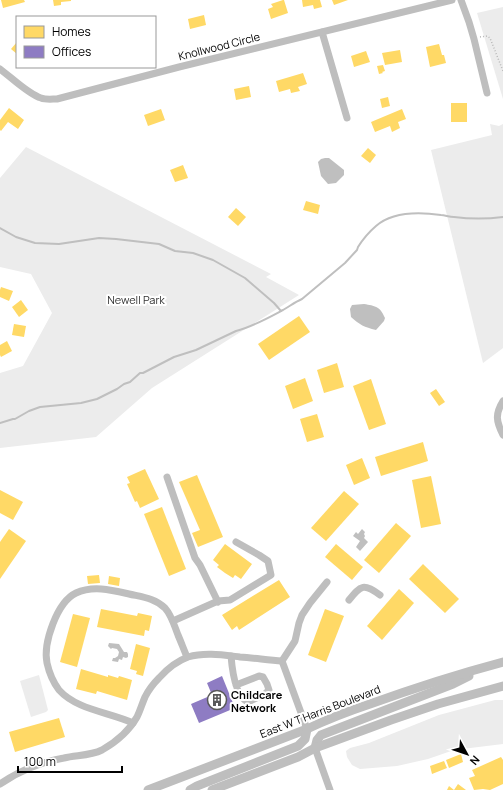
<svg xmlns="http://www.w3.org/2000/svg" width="503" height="790" font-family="Manrope,sans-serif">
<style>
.green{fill:#ececec}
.water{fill:#bfbfbf}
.homes{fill:#ffd966}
.offices{fill:#8e7cc3}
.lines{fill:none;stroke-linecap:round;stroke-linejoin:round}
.stream{stroke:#bfbfbf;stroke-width:2}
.path{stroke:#b9b9b9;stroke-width:1.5;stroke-dasharray:1 2;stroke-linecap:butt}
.minor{stroke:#bebebe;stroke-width:7}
.major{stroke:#bebebe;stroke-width:9}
.labels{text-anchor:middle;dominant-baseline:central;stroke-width:4;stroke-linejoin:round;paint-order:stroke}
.street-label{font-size:11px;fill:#000;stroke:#fff}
.park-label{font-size:11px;fill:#333;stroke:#fff}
.poi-label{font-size:11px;font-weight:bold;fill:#000;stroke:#fff;text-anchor:start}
</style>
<rect width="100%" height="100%" fill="#fff"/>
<g class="green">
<path d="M503,7V99L477,13Z"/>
<path d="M490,124L499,126L503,124V348L483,363L431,150L492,135Z"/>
<path d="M26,147L271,274L266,277L299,295L152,388L96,437L0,448V373L23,366L52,313L31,274L0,267V178Z"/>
<path d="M39,675L48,710L46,712L31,717L20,681Z"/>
<path d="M495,700H503V744L454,750L428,759L397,766L360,769L352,765L347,757L346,751L350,748L369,743L439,715Z"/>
</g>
<g class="water">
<path d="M325,158H329L344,170V175L336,183L328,184L321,176L318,162L321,159Z"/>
<path d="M364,304C375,306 380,306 385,318L384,321L376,330C364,327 360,325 351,317L350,309L352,305Z"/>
<path d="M362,529L365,532L364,534L365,536L364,538L368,542L360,551L356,547L360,541L353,536L356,532L358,534Z"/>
<path d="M109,643L119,644L124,652H127L128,654V657L126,658L123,657L122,660L119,659L118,662L112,661L113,658H115L118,656L119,652L117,649L112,648L111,649L108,646Z"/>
</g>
<g class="homes">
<path d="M1,0H24L25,2L3,8Z"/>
<path d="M53,0H71V1L61,2V5L54,6Z"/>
<path d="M283,0H284L288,13L271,19L268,9L273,7L271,4Z"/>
<path d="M302,0H320L322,7L314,9L313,5L303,7Z"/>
<path d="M332,0H348L334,5Z"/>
<path d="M204,15L206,25L190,29L188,19Z"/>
<path d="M17,42V54L11,49Z"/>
<path d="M439,44L442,55H444L446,63L430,67L426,47Z"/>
<path d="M400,50L402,62L385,65L382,53Z"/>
<path d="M366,51L370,62L354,67L351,56Z"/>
<path d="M383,65L385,71L382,72L383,73L379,74L377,66Z"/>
<path d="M303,73L307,84L298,87L300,91L291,93L290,89L279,92L276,81Z"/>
<path d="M249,86L251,97L236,100L234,89Z"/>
<path d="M388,97L390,106L382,108L380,99Z"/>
<rect x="451" y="103" width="16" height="19"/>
<path d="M9,108L24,120L18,129L8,122L1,131L0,130V120Z"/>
<path d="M161,109L165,120L148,126L144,115Z"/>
<path d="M402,109L406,119L398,122L400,128L392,132L390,126L375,132L371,122Z"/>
<path d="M368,148L376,155L370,163L361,156Z"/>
<path d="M183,165L188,178L175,182L170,170Z"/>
<path d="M306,201L320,205L318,214L303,210Z"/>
<path d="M236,208L246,217L238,226L228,217Z"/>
<path d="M1,287L13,291L9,301L0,297V290Z"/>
<path d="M21,300L28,310L19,317L12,307Z"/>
<path d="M299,316L310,332L269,360L258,344Z"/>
<path d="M14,324L26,326L24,337L12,335Z"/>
<path d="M7,341L12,351L1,357L0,355V345Z"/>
<path d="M337,363L344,387L324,393L317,370Z"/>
<path d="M305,378L313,401L293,409L285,386Z"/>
<path d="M371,379L386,424L369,430L353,386Z"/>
<path d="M436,389L445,402L439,406L430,393Z"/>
<path d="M317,414L324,437L307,442L300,419Z"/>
<path d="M423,442L428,461L381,476L375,457Z"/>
<path d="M362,458L370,478L354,485L346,465Z"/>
<path d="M145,469L159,499L140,508L137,501L135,502L127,484L130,483L127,477Z"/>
<path d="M197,475L223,537L198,547L192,533L200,530L179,482Z"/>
<path d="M431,476L441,524L421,528L412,480Z"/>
<path d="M0,490L23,502L13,520L0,513Z"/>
<path d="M344,491L359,504L326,541L311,528Z"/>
<path d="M162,507L186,569L169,576L144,514Z"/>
<path d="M396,523L411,536L379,573L364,560Z"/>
<path d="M9,529L26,541L0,579V542Z"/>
<path d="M225,544L252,564L241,579L235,575L233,578L225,573L217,567L219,565L213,560Z"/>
<path d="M336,544L363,567L352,580L325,557Z"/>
<path d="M423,564L459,599L445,613L409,579Z"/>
<path d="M99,575L100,583L88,584L87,576Z"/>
<path d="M109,576L120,578L119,586L108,584Z"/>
<path d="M279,580L290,597L239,630L237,626L232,630L222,615Z"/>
<path d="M399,589L414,603L382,640L367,626Z"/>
<path d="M101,609L137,616L138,613L152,616L149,631L145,630L144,636L97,627Z"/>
<path d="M325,609L344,616L326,662L308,655Z"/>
<path d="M73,614L90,618L77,667L60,662Z"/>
<path d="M136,644L150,648L143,676L136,674L137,671L130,669Z"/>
<path d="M81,669L108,677V675L118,678L119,676L132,680L127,700L97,691L96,694L76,689Z"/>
<path d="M59,718L65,737L15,752L9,732Z"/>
<path d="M461,754L463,762L449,768L446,760Z"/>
<path d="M501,757L503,760V784L490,790L483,789L474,790L469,778L475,776L472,770Z"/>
<path d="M444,761L447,768L432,774L430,766Z"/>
<path d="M458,784L466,790H447L449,786L454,790Z"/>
</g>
<path class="offices" d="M222,676L235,708L199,723L191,704L212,695L207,683Z"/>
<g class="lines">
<g class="stream">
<path d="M0,228L16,237L35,243L59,244L99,238L116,239L159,244L175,251L193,253L213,260L245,278L274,303L281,311"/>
<path d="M0,423L13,419H15L29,411L40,407L81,403L97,399L117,389L124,384L130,382L140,373H143L174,357L196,350L236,331C252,327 268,318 283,310C290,306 295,302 302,299L345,263L357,250L358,247C363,239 369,232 376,226C393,211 420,212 441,215C445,215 449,217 454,217C470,219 487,219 503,217"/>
</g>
<path class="path" d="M480,37L487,36L490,38L503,71"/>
<g class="minor">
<path d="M461,0L469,22L474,39L487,93"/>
<path d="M322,32L347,118"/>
<path d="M0,69C11,77 28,94 41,98C46,100 52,99 57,99L179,67L452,0"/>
<path d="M503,401C495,414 496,421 503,435"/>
<path d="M167,477L195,558L200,565L218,602"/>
<path d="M349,600C361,585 364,583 380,595"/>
<path d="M173,621L218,601L230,600L271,575L268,561L259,555L236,542"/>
<path d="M231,656C232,668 235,697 248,702L265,694L269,690L267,684L263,677L259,676L236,685"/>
<path d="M133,723C109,712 77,710 59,690C53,682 49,672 47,663C43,643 57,602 76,593C93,585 112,590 129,594C142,597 155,598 165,608C172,616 174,625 178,635C181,642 184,650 187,657"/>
<path d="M307,729L282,661L295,641L299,623L302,615L310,603L327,582"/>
<path d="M315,748L330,790"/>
<path d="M0,784C19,771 41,762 64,758C76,755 90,756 102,750C116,742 129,731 137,717C140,711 142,704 145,697C148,691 154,683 159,678C167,669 177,661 188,657C205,652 223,655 240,657C254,658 268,660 282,661"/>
</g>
<g class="major">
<path d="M315,748L317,740L321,735L453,684L469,676"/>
<path d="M148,790L307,729C328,719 349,711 370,704C414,688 458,674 503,662"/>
<path d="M190,790L197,786L298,746L305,739L307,729"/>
<path d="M212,790L298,757L315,748L391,720L438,704L503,686"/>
</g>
</g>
<defs>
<symbol id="building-ring" viewBox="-11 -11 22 22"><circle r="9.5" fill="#fff" stroke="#595959" stroke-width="1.5"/><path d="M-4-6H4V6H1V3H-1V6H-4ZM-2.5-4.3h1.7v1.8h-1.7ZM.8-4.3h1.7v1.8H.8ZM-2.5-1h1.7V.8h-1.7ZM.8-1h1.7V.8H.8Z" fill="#595959"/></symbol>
</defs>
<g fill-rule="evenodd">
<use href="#building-ring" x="206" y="689" width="22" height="22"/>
</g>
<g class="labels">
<g class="street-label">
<text transform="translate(219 46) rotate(-14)">Knollwood Circle</text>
<text transform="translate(320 711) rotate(-21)">East W T Harris Boulevard</text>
</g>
<g class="park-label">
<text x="136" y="299">Newell Park</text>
</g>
<g class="poi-label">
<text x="231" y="694">Childcare<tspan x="231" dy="13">Network</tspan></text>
</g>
</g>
<rect x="16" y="16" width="140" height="52" fill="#ffffff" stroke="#999999"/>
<rect x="24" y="26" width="20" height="12" fill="#ffd966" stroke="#999999"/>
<text x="52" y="36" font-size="12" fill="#000000">Homes</text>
<rect x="24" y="46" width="20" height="12" fill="#8e7cc3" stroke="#999999"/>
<text x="52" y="56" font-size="12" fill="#000000">Offices</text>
<g transform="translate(467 754) rotate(130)" stroke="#ffffff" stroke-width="3" paint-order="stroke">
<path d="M0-3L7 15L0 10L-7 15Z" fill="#000000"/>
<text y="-6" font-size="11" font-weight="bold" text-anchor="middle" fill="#000000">N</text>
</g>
<path d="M18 766v6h104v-6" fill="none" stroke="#000000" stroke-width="2"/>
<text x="24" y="766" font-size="12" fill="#000000" stroke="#ffffff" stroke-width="3" paint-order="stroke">100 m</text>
</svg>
